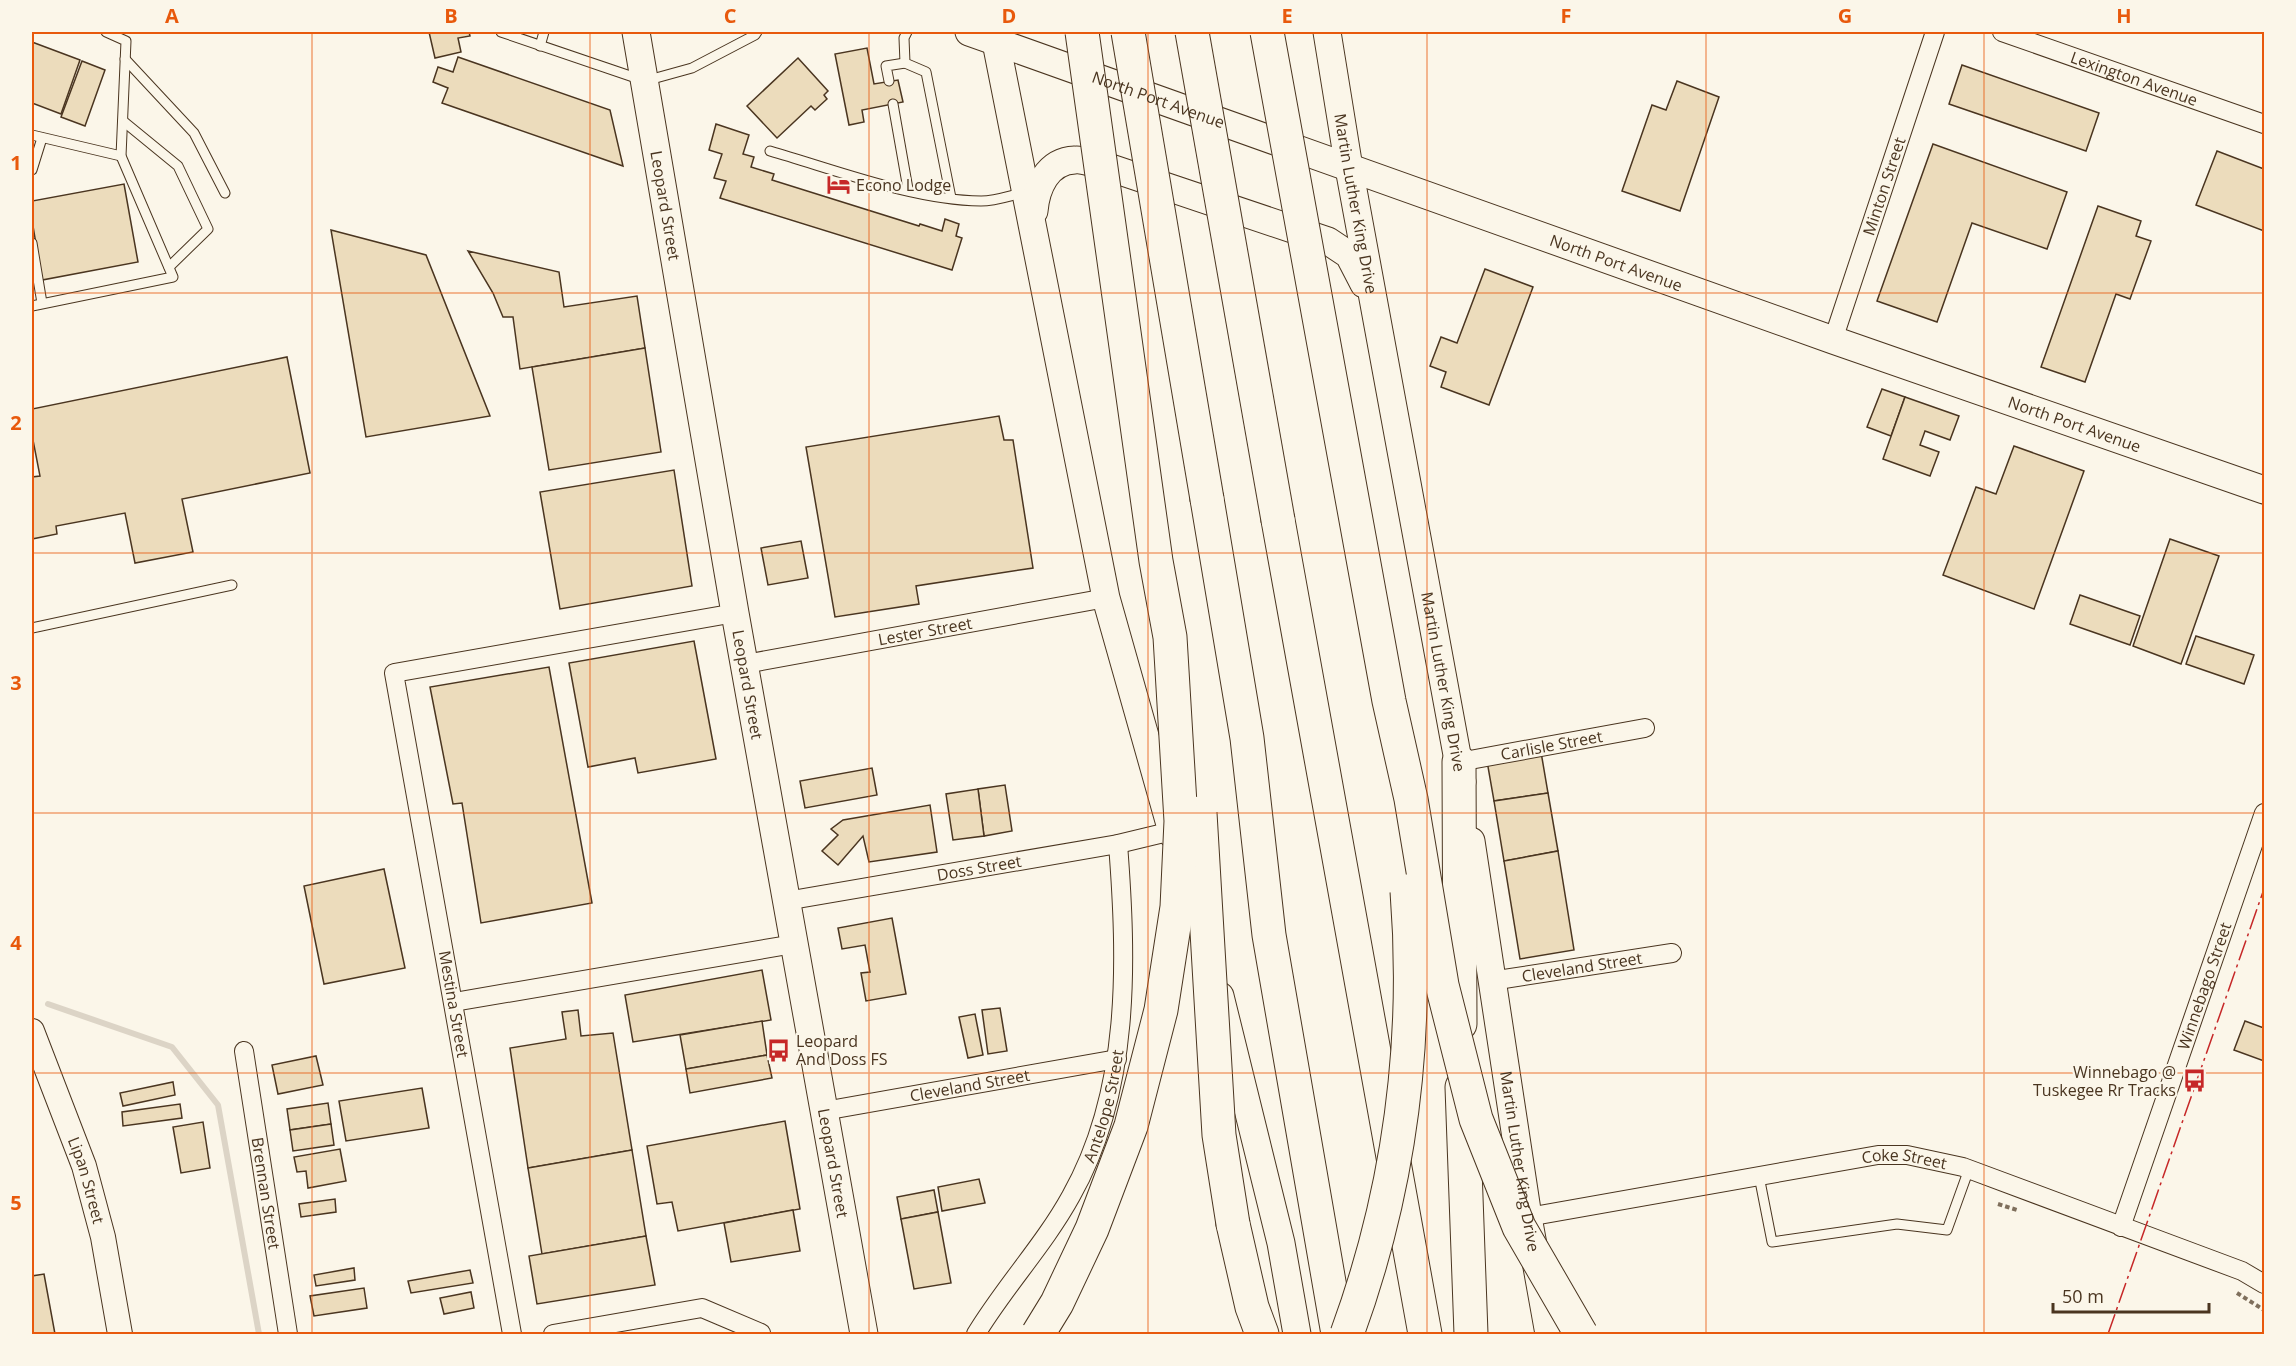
<svg xmlns="http://www.w3.org/2000/svg" width="2296" height="1366" font-family="'Open Sans',sans-serif">
<style>
.lines{fill:none;stroke-linecap:round;stroke-linejoin:round}
.stream{stroke:#dcd4c6;stroke-width:6}
.building{fill:#ecdcbc;stroke:#4a3520;stroke-width:1.5}
.service-casing{stroke:#4a3520;stroke-width:11}
.minor-casing{stroke:#4a3520;stroke-width:20}
.tertiary-casing{stroke:#4a3520;stroke-width:26}
.secondary-casing{stroke:#4a3520;stroke-width:29}
.motorway-casing{stroke:#4a3520;stroke-width:35}
.path{stroke:#7f6f5c;stroke-width:4;stroke-dasharray:4.5 3;stroke-linecap:butt}
.service{stroke:#fbf6e9;stroke-width:9}
.minor{stroke:#fbf6e9;stroke-width:18}
.tertiary{stroke:#fbf6e9;stroke-width:24}
.secondary{stroke:#fbf6e9;stroke-width:27}
.motorway{stroke:#fbf6e9;stroke-width:33}
.motorway-bridge-casing{stroke:#4a3520;stroke-width:35;stroke-linecap:butt}
.motorway-bridge{stroke:#fbf6e9;stroke-width:33}
.power{stroke:#c62828;stroke-width:1.5;stroke-dasharray:21 4.5 3 4.5;stroke-linecap:butt}
.grid{fill:none;stroke:#e8590c;stroke-width:1.5;stroke-opacity:0.55}
.labels{text-anchor:middle;dominant-baseline:central;stroke-width:4.5;stroke-linejoin:round;paint-order:stroke}
.street-label{font-size:16px;fill:#4a3520;stroke:#fbf6e9}
.poi-label{font-size:16px;fill:#4a3520;stroke:#fbf6e9;text-anchor:start}
.neatline{fill:none;stroke:#e8590c;stroke-width:2}
.grid-label{font-size:20px;text-anchor:middle;font-weight:bold;fill:#e8590c}
</style>
<rect width="100%" height="100%" fill="#fbf6e9"/>
<g class="lines">
<path class="stream" d="M48,1004L172,1047L218,1105L259,1334"/>
</g>
<g class="building">
<path d="M429,32H469L470,36L458,38L461,52L435,58Z"/>
<path d="M32,42L80,60L61,114L32,103Z"/>
<path d="M867,48L874,84L898,80L903,102L862,110L864,122L849,125L835,54Z"/>
<path d="M458,57L610,110L623,166L442,103L448,88L433,82L438,67L453,72Z"/>
<path d="M798,58L828,91L824,95L827,99L815,110L811,106L777,138L747,106Z"/>
<path d="M82,61L105,70L85,126L61,117Z"/>
<path d="M1962,65L2099,113L2086,151L1949,104Z"/>
<path d="M1677,81L1719,97L1680,211L1622,191L1652,105L1666,110Z"/>
<path d="M716,124L749,135L743,154L754,157L751,167L774,174L772,180L919,226L920,224L942,231L945,219L959,224L956,236L962,238L952,270L720,198L726,181L714,178L722,154L709,150Z"/>
<path d="M1933,144L2067,192L2047,249L1972,223L1937,322L1877,301Z"/>
<path d="M2217,151L2264,169V231L2196,205Z"/>
<path d="M124,184L138,262L42,280L32,220V201Z"/>
<path d="M2098,206L2141,221L2136,236L2151,241L2130,299L2116,294L2085,382L2041,367Z"/>
<path d="M331,230L426,255L490,416L366,437Z"/>
<path d="M468,251L559,272L564,307L637,296L645,348L520,369L513,317H503L493,293Z"/>
<path d="M1485,269L1533,287L1489,405L1441,387L1446,372L1430,366L1441,337L1457,343Z"/>
<path d="M645,348L661,452L549,470L532,367Z"/>
<path d="M287,357L310,473L182,499L193,552L135,563L125,513L56,526L57,534L32,539V477L40,476L32,435V409Z"/>
<path d="M1882,389L1905,397L1891,436L1867,427Z"/>
<path d="M1905,397L1959,416L1950,440L1925,431L1920,445L1939,452L1930,476L1883,459Z"/>
<path d="M999,416L1004,440H1013L1033,568L916,586L919,604L835,617L806,447Z"/>
<path d="M2014,446L2084,471L2034,609L1943,575L1976,487L1996,494Z"/>
<path d="M674,470L692,586L560,609L540,492Z"/>
<path d="M2170,539L2219,556L2181,664L2133,646Z"/>
<path d="M801,541L808,578L768,585L761,548Z"/>
<path d="M2080,595L2140,616L2130,645L2070,624Z"/>
<path d="M2196,636L2254,655L2244,684L2186,664Z"/>
<path d="M694,641L716,759L638,773L635,758L588,767L569,663Z"/>
<path d="M549,667L592,903L481,923L462,803L453,804L430,687Z"/>
<path d="M1541,752L1548,793L1494,801L1487,761Z"/>
<path d="M872,768L877,795L805,808L800,781Z"/>
<path d="M1005,785L1012,831L984,836L978,789Z"/>
<path d="M978,789L984,836L953,840L946,794Z"/>
<path d="M1548,793L1558,851L1504,861L1494,801Z"/>
<path d="M930,805L937,852L869,862L863,836L838,865L822,851L838,835L831,829L843,820Z"/>
<path d="M1558,851L1574,950L1520,959L1504,861Z"/>
<path d="M384,869L405,968L324,984L304,886Z"/>
<path d="M892,918L906,994L866,1001L861,973L870,972L865,945L842,949L838,928Z"/>
<path d="M762,970L771,1020L633,1042L625,995Z"/>
<path d="M1000,1008L1007,1051L988,1054L982,1010Z"/>
<path d="M578,1010L581,1036L613,1033L632,1150L528,1168L510,1048L566,1039L562,1012Z"/>
<path d="M975,1014L983,1055L968,1058L959,1017Z"/>
<path d="M762,1021L767,1055L686,1069L680,1035Z"/>
<path d="M2245,1021L2264,1028V1061L2234,1050Z"/>
<path d="M767,1055L772,1078L690,1093L686,1069Z"/>
<path d="M316,1056L323,1085L278,1094L272,1065Z"/>
<path d="M173,1082L175,1095L123,1106L120,1093Z"/>
<path d="M422,1088L429,1128L346,1141L339,1101Z"/>
<path d="M328,1103L331,1124L290,1130L287,1109Z"/>
<path d="M180,1104L182,1118L123,1126L122,1112Z"/>
<path d="M785,1121L800,1209L678,1231L672,1202L657,1204L647,1146Z"/>
<path d="M203,1122L210,1168L181,1173L173,1127Z"/>
<path d="M331,1124L334,1145L293,1151L290,1130Z"/>
<path d="M340,1149L346,1181L308,1188L306,1171L297,1172L294,1157Z"/>
<path d="M632,1150L646,1236L542,1254L528,1168Z"/>
<path d="M979,1179L985,1203L942,1211L938,1187Z"/>
<path d="M934,1190L938,1212L901,1219L897,1197Z"/>
<path d="M335,1199L336,1212L301,1217L299,1204Z"/>
<path d="M793,1210L800,1251L731,1262L724,1223Z"/>
<path d="M938,1212L951,1283L914,1289L901,1219Z"/>
<path d="M646,1236L655,1285L537,1304L529,1256Z"/>
<path d="M354,1268L355,1280L316,1286L314,1275Z"/>
<path d="M470,1270L473,1283L411,1293L408,1281Z"/>
<path d="M44,1274L55,1334H32V1276Z"/>
<path d="M364,1288L367,1308L314,1316L310,1296Z"/>
<path d="M471,1292L474,1308L444,1314L440,1298Z"/>
</g>
<g class="lines">
<defs>
<g id="service">
<path d="M501,32L645,81L692,68L755,35L757,32"/>
<path d="M907,32L904,38L905,63L926,72L951,198"/>
<path d="M540,46L544,32"/>
<path d="M125,59L194,133L225,193"/>
<path d="M889,81L886,66L905,63"/>
<path d="M893,104L908,189"/>
<path d="M123,121L178,166L208,229L169,267"/>
<path d="M32,135L121,156"/>
<path d="M770,151C836,170 913,200 981,201C995,201 1009,196 1022,193"/>
<path d="M32,170L42,138"/>
<path d="M32,243L42,303"/>
<path d="M32,306L173,277L121,156L126,41L106,32"/>
<path d="M32,628L232,585"/>
<path d="M1759,1176L1772,1242L1897,1224L1947,1230L1969,1169"/>
</g>
<g id="minor">
<path id="s1" d="M2002,32L2264,124"/>
<path id="s2" d="M1833,340L1935,32"/>
<path id="s3" d="M745,664L1106,598"/>
<path id="s4" d="M1459,762L1645,728"/>
<path id="s5" d="M786,901L1118,844L1172,831"/>
<path id="s6" d="M1491,981L1672,953"/>
<path d="M454,1002L794,944"/>
<path id="s7" d="M244,1051L288,1334"/>
<path id="s8" d="M824,1111L1117,1059"/>
<path id="s9" d="M1528,1217L1878,1155H1907L1963,1167L2242,1271L2264,1284"/>
<path id="s10" d="M2121,1227L2264,813"/>
<path d="M512,1334L394,673L735,613"/>
<path d="M553,1334L702,1308L761,1333"/>
<path id="s11" d="M976,1334C1005,1286 1044,1245 1071,1196C1131,1090 1127,961 1118,844"/>
</g>
<g id="tertiary">
<path id="s12" d="M32,1031L84,1166L103,1237L120,1334"/>
</g>
<g id="secondary">
<path id="s13" d="M636,32L735,613L864,1334"/>
<path id="s14" d="M969,32L1833,340L2264,490"/>
<path d="M994,32L1106,598L1173,835"/>
<path id="s15" d="M1327,32L1349,168L1462,782"/>
<path d="M1034,211C1036,188 1047,161 1075,160C1082,159 1091,163 1099,164L1328,241L1349,255L1364,284"/>
<path id="s16" d="M1471,841L1528,1217L1549,1334"/>
<path d="M1220,996L1281,1243L1297,1334"/>
</g>
<g id="motorway">
<path d="M1207,499L1247,738L1269,935L1338,1334"/>
<path d="M1278,520L1425,1334"/>
<path d="M1459,762L1460,1024"/>
<path d="M1462,1087L1471,1334"/>
<path d="M1233,1224L1252,1307L1262,1334"/>
</g>
</defs>
<use href="#service" class="service-casing"/>
<use href="#minor" class="minor-casing"/>
<use href="#tertiary" class="tertiary-casing"/>
<use href="#secondary" class="secondary-casing"/>
<use href="#motorway" class="motorway-casing"/>
<g class="path">
<path d="M1998,1204L2017,1210"/>
<path d="M2237,1293L2264,1310"/>
</g>
<use href="#service" class="service"/>
<use href="#minor" class="minor"/>
<use href="#tertiary" class="tertiary"/>
<use href="#secondary" class="secondary"/>
<use href="#motorway" class="motorway"/>
<defs>
<g id="motorway-bridge">
<path d="M1128,32L1207,499"/>
<path d="M1192,32L1278,520"/>
<path d="M1267,32L1389,701L1411,799L1442,985L1476,1119L1519,1227L1581,1334"/>
<path d="M1200,813L1219,1135L1233,1224"/>
<path d="M1038,1334L1057,1303L1092,1229L1131,1126L1161,1010L1177,907L1181,821L1170,637L1156,561L1082,32"/>
<path d="M1347,1334C1399,1192 1419,1043 1407,891"/>
</g>
</defs>
<use href="#motorway-bridge" class="motorway-bridge-casing"/>
<use href="#motorway-bridge" class="motorway-bridge"/>
<path class="power" d="M2108,1334L2264,889"/>
</g>
<path class="grid" d="M312,32V1334M590,32V1334M869,32V1334M1148,32V1334M1427,32V1334M1706,32V1334M1984,32V1334M32,293H2264M32,553H2264M32,813H2264M32,1073H2264"/>
<defs>
<symbol id="hotel-bare" viewBox="-9 -9 18 18"><path d="M-6-4.5h1.5V1H6V5H4.5V3h-9V5H-6ZM-4 0a1.8 1.8 0 1 1 3.6 0ZM.5 0V-2.5h3Q6-2.5 6 0Z" fill="#c62828" stroke="#fbf6e9" stroke-width="2.5" paint-order="stroke"/></symbol>
<symbol id="bus-bare" viewBox="-9 -9 18 18"><path d="M-5-6H5V4H4V6H2V4H-2V6H-4V4H-5ZM-3.5-4V0h7V-4ZM-3.5 1.2v1.5H-2V1.2ZM2 1.2v1.5H3.5V1.2Z" fill="#c62828" stroke="#fbf6e9" stroke-width="2.5" paint-order="stroke"/></symbol>
</defs>
<g fill-rule="evenodd">
<use href="#hotel-bare" x="822" y="168" width="33" height="33"/>
<use href="#bus-bare" x="762" y="1034" width="33" height="33"/>
<use href="#bus-bare" x="2178" y="1064" width="33" height="33"/>
</g>
<g class="labels">
<g class="street-label">
<text stroke="none"><textPath href="#s1" startOffset="140">Lexington Avenue</textPath></text>
<text stroke="none"><textPath href="#s14" startOffset="201">North Port Avenue</textPath></text>
<text stroke="none"><textPath href="#s2" startOffset="162">Minton Street</textPath></text>
<text stroke="none"><textPath href="#s13" startOffset="176">Leopard Street</textPath></text>
<text stroke="none"><textPath href="#s15" startOffset="174">Martin Luther King Drive</textPath></text>
<text stroke="none"><textPath href="#s14" startOffset="687">North Port Avenue</textPath></text>
<text stroke="none"><textPath href="#s14" startOffset="1173">North Port Avenue</textPath></text>
<text stroke="none"><textPath href="#s3" startOffset="183">Lester Street</textPath></text>
<text stroke="none"><textPath href="#s15" startOffset="660">Martin Luther King Drive</textPath></text>
<text stroke="none"><textPath href="#s13" startOffset="662">Leopard Street</textPath></text>
<text stroke="none"><textPath href="#s4" startOffset="94">Carlisle Street</textPath></text>
<text stroke="none"><textPath href="#s5" startOffset="196">Doss Street</textPath></text>
<text stroke="none"><textPath href="#s6" startOffset="92">Cleveland Street</textPath></text>
<text stroke="none"><textPath href="#s10" startOffset="255">Winnebago Street</textPath></text>
<text transform="translate(454 1004) rotate(80)">Mestina Street</text>
<text stroke="none"><textPath href="#s8" startOffset="148">Cleveland Street</textPath></text>
<text stroke="none"><textPath href="#s11" startOffset="264">Antelope Street</textPath></text>
<text stroke="none"><textPath href="#s13" startOffset="1148">Leopard Street</textPath></text>
<text stroke="none"><textPath href="#s16" startOffset="324">Martin Luther King Drive</textPath></text>
<text stroke="none"><textPath href="#s9" startOffset="382">Coke Street</textPath></text>
<text stroke="none"><textPath href="#s12" startOffset="159">Lipan Street</textPath></text>
<text stroke="none"><textPath href="#s7" startOffset="144">Brennan Street</textPath></text>
</g>
<g class="poi-label">
<text x="856" y="185">Econo Lodge</text>
<text x="796" y="1041">Leopard<tspan x="796" dy="18">And Doss FS</tspan></text>
<text x="2176" y="1072" text-anchor="end">Winnebago @<tspan x="2176" dy="18">Tuskegee Rr Tracks</tspan></text>
</g>
</g>
<rect width="2296" height="1366" fill="none" stroke="#fbf6e9" stroke-width="66"/>
<path d="M2053 1303v9h156v-9" fill="none" stroke="#4a3520" stroke-width="3"/>
<text x="2062" y="1303" font-size="18" fill="#4a3520" stroke="#fbf6e9" stroke-width="4.5" paint-order="stroke">50 m</text>
<rect x="33" y="33" width="2230" height="1300" class="neatline"/>
<g class="grid-label">
<text x="172" y="23">A</text>
<text x="451" y="23">B</text>
<text x="730" y="23">C</text>
<text x="1009" y="23">D</text>
<text x="1287" y="23">E</text>
<text x="1566" y="23">F</text>
<text x="1845" y="23">G</text>
<text x="2124" y="23">H</text>
<text x="16" y="170">1</text>
<text x="16" y="430">2</text>
<text x="16" y="690">3</text>
<text x="16" y="950">4</text>
<text x="16" y="1210">5</text>
</g>
</svg>
